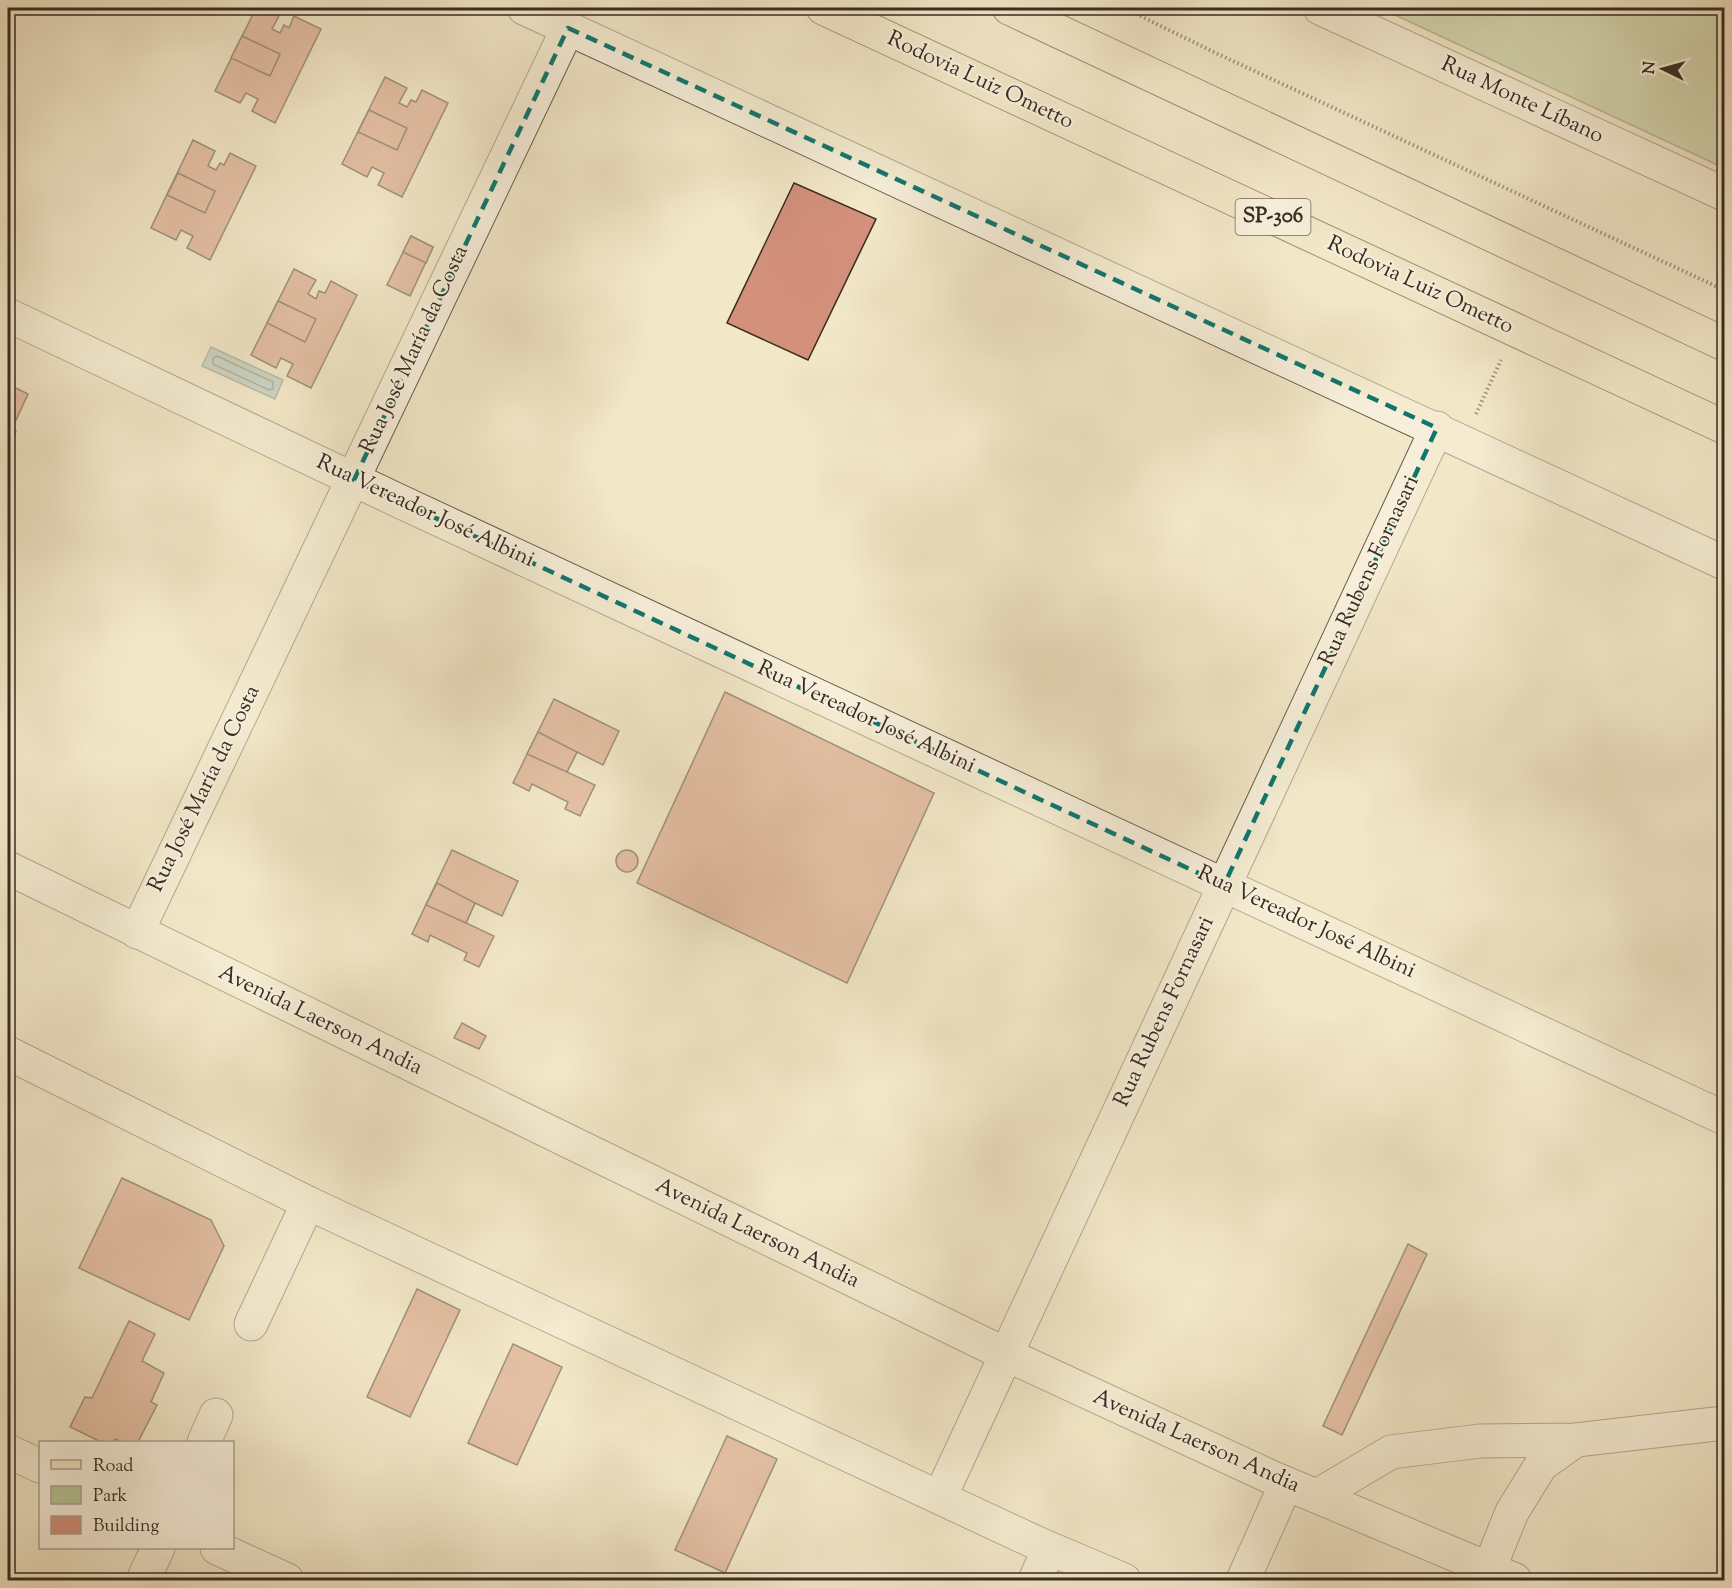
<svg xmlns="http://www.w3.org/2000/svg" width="1732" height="1588" font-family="'Sorts Mill Goudy',serif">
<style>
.green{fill:#b6c799;stroke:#777a5e;stroke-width:1.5}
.water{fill:#9ebebe;stroke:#758480;stroke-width:1.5}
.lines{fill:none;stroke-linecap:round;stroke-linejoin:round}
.shore{stroke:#6b7570;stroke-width:1.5}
.building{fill:#d3907b;stroke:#382c22;stroke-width:1.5}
.minor-casing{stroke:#665b4b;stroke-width:35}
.major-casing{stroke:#382c22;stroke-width:35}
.path{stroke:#382c22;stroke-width:4;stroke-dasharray:1.5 3;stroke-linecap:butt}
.minor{stroke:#f7efdb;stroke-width:33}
.major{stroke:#f2e7c7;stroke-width:33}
.marked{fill:none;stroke:#0f766e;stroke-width:4.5;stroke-dasharray:12 8;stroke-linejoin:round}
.labels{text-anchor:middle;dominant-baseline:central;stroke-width:4.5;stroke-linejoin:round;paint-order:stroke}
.shield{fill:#f7efdb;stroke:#71665a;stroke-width:1.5}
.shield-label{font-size:21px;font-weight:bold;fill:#382c22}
.street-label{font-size:22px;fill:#382c22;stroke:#f7efdb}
</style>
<rect width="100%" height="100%" fill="#f2e7c7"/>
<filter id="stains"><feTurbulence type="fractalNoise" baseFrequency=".00333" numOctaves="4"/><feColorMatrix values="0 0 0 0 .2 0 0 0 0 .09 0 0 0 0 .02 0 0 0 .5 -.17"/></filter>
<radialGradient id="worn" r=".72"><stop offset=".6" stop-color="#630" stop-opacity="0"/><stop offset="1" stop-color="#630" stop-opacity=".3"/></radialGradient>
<path class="green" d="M1380,8H1724V168Z"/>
<path class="water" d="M211,347L283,380L275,399L202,366Z"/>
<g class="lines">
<path class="shore" d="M217,356L273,382V389L269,390L213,364V358Z"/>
</g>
<g class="building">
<path d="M256,8H266L280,14L272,29L280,33L284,25L289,28L294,16L321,29L275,123L252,111L258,99L246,93L240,103L215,91Z"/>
<path d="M242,36L280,54L270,76L231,58Z"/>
<path d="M385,77L407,88L399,103L407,107L411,100L416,102L422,90L448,103L402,197L378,185L384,173L372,167L367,177L342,164Z"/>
<path d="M369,110L407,128L397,150L358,132Z"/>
<path d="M193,140L215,151L208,166L216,170L220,163L224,165L230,153L256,166L210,260L187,248L193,236L181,230L176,240L151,228Z"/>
<path d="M178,173L215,191L205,213L167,195Z"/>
<path d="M794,183L876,219L808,360L727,323Z"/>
<path d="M411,236L433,247L410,296L387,285Z"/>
<path d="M411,236L433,247L426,263L403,252Z"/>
<path d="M294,269L316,280L308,294L316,299L319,291L325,293L331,281L357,295L311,388L287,376L293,364L281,358L276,368L251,355Z"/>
<path d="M278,301L316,319L305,342L267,323Z"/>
<path d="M8,384L28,394L12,429L16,431L8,449Z"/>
<path d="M725,692L934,793L847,983L637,883Z"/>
<path d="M554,699L619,731L603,765L577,752L567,772L595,785L580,816L565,809L568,802L532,784L529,791L513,783Z"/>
<path d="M538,732L577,752L567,772L527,754Z"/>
<path d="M452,850L518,881L502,916L475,903L466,923L494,936L479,967L464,960L467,953L430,935L428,942L412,934Z"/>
<circle cx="627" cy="861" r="11"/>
<path d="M437,883L475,903L466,923L426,905Z"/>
<path d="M462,1023L486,1036L479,1049L454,1038Z"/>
<path d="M122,1178L211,1220L224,1246L189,1320L79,1268Z"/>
<path d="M1408,1244L1427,1254L1342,1435L1323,1426Z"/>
<path d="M417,1289L460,1310L410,1417L367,1397Z"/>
<path d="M129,1321L155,1334L142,1361L164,1373L151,1402L157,1405L138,1442H122L115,1439L113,1442H101L70,1427L85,1397L92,1398Z"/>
<path d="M513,1344L562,1367L517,1465L468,1443Z"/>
<path d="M727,1436L777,1459L725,1573L675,1550Z"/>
</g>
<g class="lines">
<defs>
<g id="minor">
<path d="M524,8L1724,563"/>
<path d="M1320,8L1724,194"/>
<path d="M8,315L397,500L1724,1118"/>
<path d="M8,868L1005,1354L1273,1478L1515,1580"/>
<path d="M137,932L568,28"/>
<path d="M8,1053L308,1203L1039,1544L1124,1580"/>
<path d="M251,1324L308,1203"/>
<path d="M204,1442L216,1415"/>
<path d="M8,1451L40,1466"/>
<path d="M1317,1496L1391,1452L1480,1441L1576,1440L1724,1423"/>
<path d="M940,1497L1437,428"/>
<path d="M217,1548L287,1580"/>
<path d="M1489,1569L1512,1512L1541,1465L1576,1440"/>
<path d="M143,1580L158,1548"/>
<path d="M1035,1580L1049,1549"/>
<path d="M1243,1580L1286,1484"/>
</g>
<g id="major">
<path d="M823,8L1724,427"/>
<path d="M1009,8L1724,344"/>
</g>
</defs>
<use href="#minor" class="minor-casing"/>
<use href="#major" class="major-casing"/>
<g class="path">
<path d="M1124,8L1218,54L1724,290"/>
<path d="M1476,414L1501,360"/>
</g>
<use href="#minor" class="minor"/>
<use href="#major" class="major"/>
</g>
<path d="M0 0H1732V1588H0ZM568,28L1437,428L1224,885L354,480Z" fill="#f2e7c7" fill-opacity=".55" fill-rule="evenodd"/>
<path class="marked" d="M568,28L1437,428L1224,885L354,480Z"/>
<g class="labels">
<rect class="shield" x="1235.5" y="199" width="75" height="36" rx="4.5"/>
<g class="shield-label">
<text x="1273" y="217">SP-306</text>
</g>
<g class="street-label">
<text transform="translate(980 81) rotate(25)">Rodovia Luiz Ometto</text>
<text transform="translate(1522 101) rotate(25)">Rua Monte Líbano</text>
<text transform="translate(1420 286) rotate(25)">Rodovia Luiz Ometto</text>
<text transform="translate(415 350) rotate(-65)">Rua José María da Costa</text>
<text transform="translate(425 512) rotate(25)">Rua Vereador José Albini</text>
<text transform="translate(1370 571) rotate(-65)">Rua Rubens Fornasari</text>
<text transform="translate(866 718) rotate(25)">Rua Vereador José Albini</text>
<text transform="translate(205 789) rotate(-64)">Rua José María da Costa</text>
<text transform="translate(1306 923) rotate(25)">Rua Vereador José Albini</text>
<text transform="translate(1165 1012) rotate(-65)">Rua Rubens Fornasari</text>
<text transform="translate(320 1021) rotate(26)">Avenida Laerson Andia</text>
<text transform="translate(757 1234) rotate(26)">Avenida Laerson Andia</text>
<text transform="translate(1196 1442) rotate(24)">Avenida Laerson Andia</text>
</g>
</g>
<rect width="1732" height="1588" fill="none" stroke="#f2e7c7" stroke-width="30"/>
<rect x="9" y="9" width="1714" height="1570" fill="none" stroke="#382c22" stroke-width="3"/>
<rect x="15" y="15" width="1702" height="1558" fill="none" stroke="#382c22" stroke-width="1.5"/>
<rect x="39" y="1441" width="195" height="108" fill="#f7efdb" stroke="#aba191" stroke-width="1.5"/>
<rect x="51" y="1460" width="30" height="9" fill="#f2e7c7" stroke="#aba191" stroke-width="1.5"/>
<text x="93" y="1471" font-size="18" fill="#382c22">Road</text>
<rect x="51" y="1486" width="30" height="18" fill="#b6c799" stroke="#aba191" stroke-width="1.5"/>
<text x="93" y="1501" font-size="18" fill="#382c22">Park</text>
<rect x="51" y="1516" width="30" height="18" fill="#d3907b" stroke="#aba191" stroke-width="1.5"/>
<text x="93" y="1531" font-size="18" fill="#382c22">Building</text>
<g transform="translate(1663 69) rotate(275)" stroke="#f7efdb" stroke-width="4.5" paint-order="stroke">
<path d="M0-4.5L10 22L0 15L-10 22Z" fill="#382c22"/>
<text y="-9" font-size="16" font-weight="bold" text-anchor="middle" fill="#382c22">N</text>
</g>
<rect width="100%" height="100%" filter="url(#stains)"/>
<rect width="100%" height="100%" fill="url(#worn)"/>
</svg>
